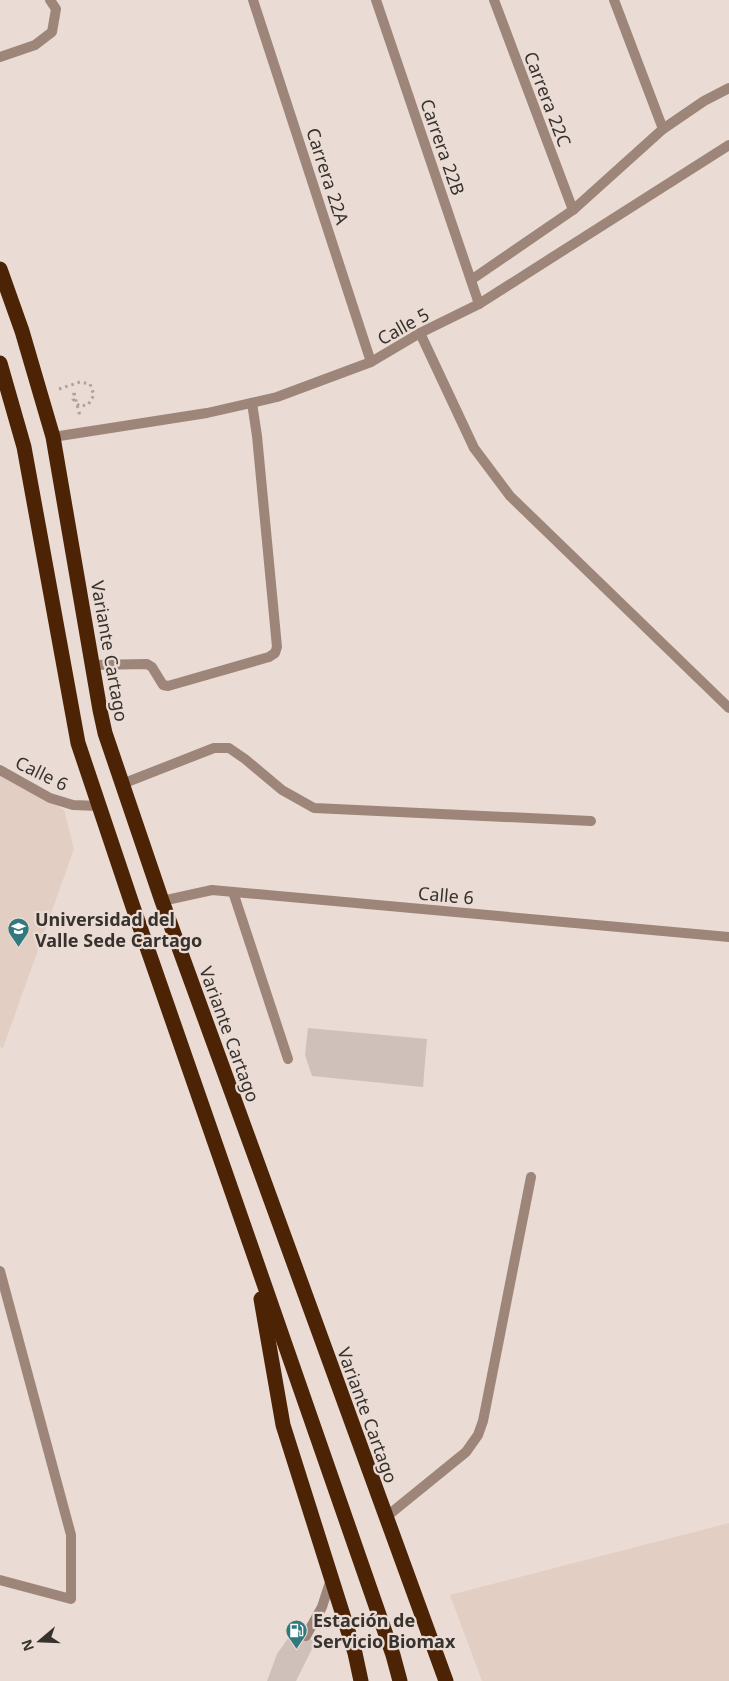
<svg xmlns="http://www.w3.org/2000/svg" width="729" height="1681" font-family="'Noto Sans',sans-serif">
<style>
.built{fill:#e2cec2}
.building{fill:#cfc1b9}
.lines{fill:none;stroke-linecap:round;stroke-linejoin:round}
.path{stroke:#ada29c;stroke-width:3;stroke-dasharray:2.5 4;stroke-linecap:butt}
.lane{stroke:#9d8679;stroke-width:10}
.street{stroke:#9d8679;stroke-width:10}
.highway{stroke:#4d2306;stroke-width:15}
.labels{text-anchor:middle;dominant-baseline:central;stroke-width:4.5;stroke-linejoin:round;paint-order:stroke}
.street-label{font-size:18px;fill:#38322f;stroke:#eadcd4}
.poi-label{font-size:18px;font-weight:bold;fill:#38322f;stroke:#eadcd4;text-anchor:start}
</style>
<rect width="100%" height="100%" fill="#eadcd4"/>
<g class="built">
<path d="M0,774L64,810L74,849L3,1048L0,1047Z"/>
<path d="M729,1523V1681H482L450,1595Z"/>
</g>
<g class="building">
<path d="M308,1028L427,1039L423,1087L312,1076L305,1055Z"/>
<path d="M296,1627L315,1643L296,1681H267L277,1654Z"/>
</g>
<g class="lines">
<g class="path">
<path d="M59,389L80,382L90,384L94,395L88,405L79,406L73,399L74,393"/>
<path d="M74,393L80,416"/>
</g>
<g class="lane">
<path d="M0,57L35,45L52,32L56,9L50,0"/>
<path d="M92,665L147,664L152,667L163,685L168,686L269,657L275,653L277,647L257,436L252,403"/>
<path d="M122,784L214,748H229L245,759L282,790L314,808L591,821"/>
<path d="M233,892L288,1059"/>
<path d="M0,1271L71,1535V1599L0,1580"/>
<path d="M386,1517L466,1452L478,1435L483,1421L531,1177"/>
<path d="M306,1636L322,1607L331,1579"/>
</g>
<g class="street">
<path d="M253,0L371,362"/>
<path d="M376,0L479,304"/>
<path d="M494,0L573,210"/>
<path d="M614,0L663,129"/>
<path d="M471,280L573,210L663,129L704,101L729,88"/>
<path d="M420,333L474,448L510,496L729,708"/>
<path d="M53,437L207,413L277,397L371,362L420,333L479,304L729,145"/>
<path d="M0,770L50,798L73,805L99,806"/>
<path d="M162,901L212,890L729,937"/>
</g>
<g class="highway">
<path d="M0,269L22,331L53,437L100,710L105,733L162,901L446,1681"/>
<path d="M0,363L24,447L78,743L133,907L393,1655L400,1681"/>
<path d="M261,1299L283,1425L355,1653L361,1681"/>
</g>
</g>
<defs>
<symbol id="university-pin" viewBox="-11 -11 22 30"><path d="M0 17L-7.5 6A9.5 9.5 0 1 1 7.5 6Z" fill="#30797e" stroke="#eadcd4"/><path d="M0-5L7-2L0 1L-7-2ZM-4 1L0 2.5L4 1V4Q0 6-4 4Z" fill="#fff"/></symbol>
<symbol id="fuel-pin" viewBox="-11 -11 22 30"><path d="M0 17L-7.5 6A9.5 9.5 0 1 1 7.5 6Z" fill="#30797e" stroke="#eadcd4"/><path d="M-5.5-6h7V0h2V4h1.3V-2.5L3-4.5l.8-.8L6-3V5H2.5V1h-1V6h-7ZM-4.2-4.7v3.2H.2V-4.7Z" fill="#fff"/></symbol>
</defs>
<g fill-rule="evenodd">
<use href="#university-pin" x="6" y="916" width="25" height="34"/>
<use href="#fuel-pin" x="284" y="1618" width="25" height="34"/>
</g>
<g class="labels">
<g class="street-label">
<text transform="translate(548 99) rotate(69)">Carrera 22C</text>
<text transform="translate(443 147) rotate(71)">Carrera 22B</text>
<text transform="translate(328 176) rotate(72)">Carrera 22A</text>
<text transform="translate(403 326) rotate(-29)">Calle 5</text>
<text transform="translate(110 651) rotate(80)">Variante Cartago</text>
<text transform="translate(42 773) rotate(26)">Calle 6</text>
<text transform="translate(446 895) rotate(5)">Calle 6</text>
<text transform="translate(230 1034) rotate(70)">Variante Cartago</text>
<text transform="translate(368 1415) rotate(70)">Variante Cartago</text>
</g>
<g class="poi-label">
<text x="35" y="919">Universidad del<tspan x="35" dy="21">Valle Sede Cartago</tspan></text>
<text x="313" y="1620">Estación de<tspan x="313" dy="21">Servicio Biomax</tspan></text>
</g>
</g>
<g transform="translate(40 1641) rotate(251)" stroke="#eadcd4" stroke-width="4" paint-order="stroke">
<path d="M0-4L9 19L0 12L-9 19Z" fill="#38322f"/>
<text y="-8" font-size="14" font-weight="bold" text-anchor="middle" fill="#38322f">N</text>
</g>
</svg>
